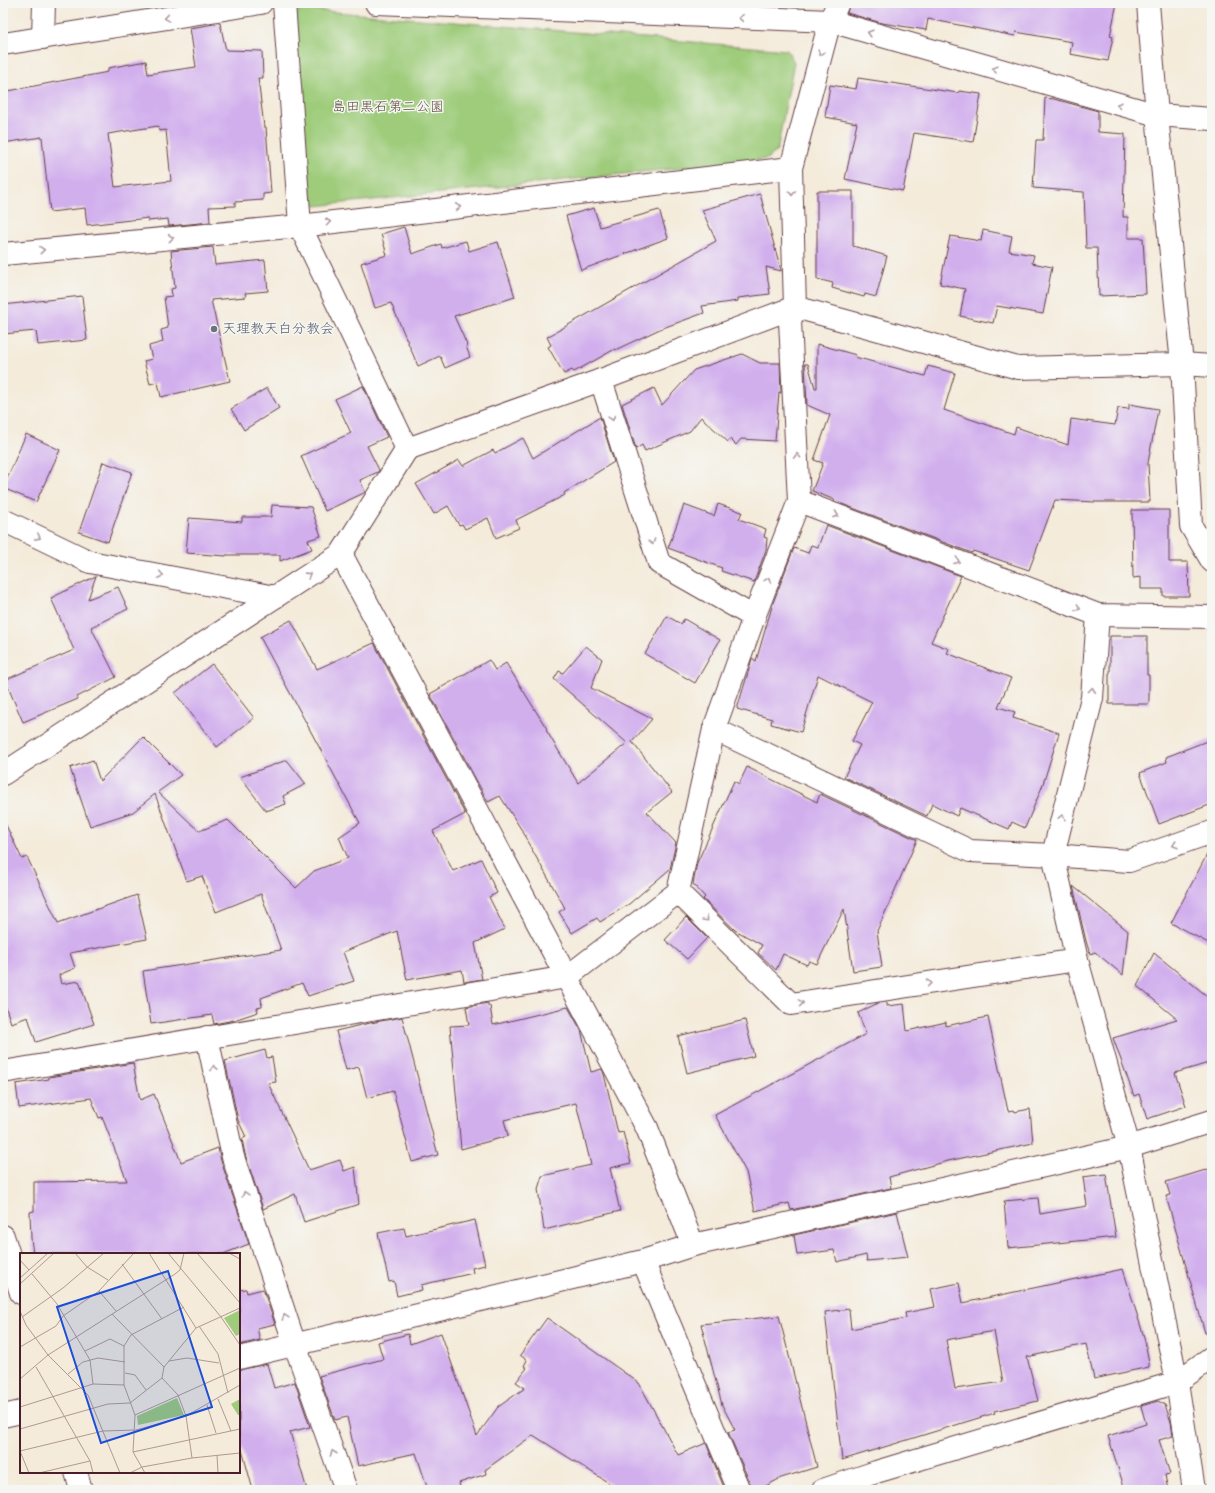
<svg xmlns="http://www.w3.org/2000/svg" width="1215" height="1493" font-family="'Indie Flower','Klee One',sans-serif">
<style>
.green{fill:#9ecc7a;stroke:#747652}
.building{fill:#d1afed;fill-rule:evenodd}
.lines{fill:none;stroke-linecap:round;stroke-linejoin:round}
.minor-casing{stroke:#643e45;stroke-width:24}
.minor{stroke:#fff;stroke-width:22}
.oneway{stroke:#ae9aa0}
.worship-dot{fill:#6b7280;stroke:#f6f6f2;stroke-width:1.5}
.labels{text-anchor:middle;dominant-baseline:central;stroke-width:3;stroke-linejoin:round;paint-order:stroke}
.park-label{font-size:14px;fill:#635343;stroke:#f6f6f2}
.worship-label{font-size:14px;fill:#5b616d;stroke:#f6f6f2;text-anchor:start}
.inset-road{fill:none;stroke:#b09994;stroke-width:1}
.view{fill:#1d4ed8;fill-opacity:0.15;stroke:#1d4ed8;stroke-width:2}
.inset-edge{fill:none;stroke:#4a1f2b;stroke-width:2}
</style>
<rect width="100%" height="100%" fill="#f6f6f2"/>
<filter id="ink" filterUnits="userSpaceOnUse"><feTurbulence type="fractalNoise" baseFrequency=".025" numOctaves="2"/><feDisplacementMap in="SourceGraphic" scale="8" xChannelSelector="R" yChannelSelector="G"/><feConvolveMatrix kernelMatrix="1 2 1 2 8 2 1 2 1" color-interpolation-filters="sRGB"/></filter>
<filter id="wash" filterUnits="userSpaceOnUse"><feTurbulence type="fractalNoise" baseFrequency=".012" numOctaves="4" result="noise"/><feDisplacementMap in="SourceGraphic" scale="16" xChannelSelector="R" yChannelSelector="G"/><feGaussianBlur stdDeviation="0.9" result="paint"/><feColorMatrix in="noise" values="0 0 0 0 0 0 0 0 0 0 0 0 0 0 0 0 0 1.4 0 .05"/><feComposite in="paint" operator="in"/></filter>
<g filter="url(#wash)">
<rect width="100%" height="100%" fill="#f4ebda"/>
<path class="green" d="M300,9L787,50L794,62L777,151L767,159L315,206L301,195L293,19Z"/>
<g id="blocks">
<g class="building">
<path d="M850,3H1117L1110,36L1113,37L1108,61L1070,54L1072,42L1016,32L1015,36L928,19L926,30L882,23L847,13Z"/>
<path d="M220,23L226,50L262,51L263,78H258L264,127H266L271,193L263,194V200L235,202V206L209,207L210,222L169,226L168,219L148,221V218L87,225L85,208L50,212L42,137L3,143V92L108,72V68L146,61L148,74L196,67L190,28ZM158,126L159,131L166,130L171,181L115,187L108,134Z"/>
<path d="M858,78L958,93L959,91L981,94L973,142L914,133L903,191L845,179L857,123L825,117L830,85L856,89Z"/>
<path d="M1045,98L1054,99L1098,111V132L1125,134L1123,217H1128V238H1143L1146,294L1099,296L1097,248H1086L1084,192L1033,188L1036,140H1043Z"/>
<path d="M817,191H853V246L887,256L876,297L865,294L864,297L832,288L833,283L817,279Z"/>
<path d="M760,194L781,270V271L766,267L770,294L738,298V301L702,306L704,313L660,329L615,350V349L574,372L572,370L564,374L548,347L551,345L547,337L716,241L702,210Z"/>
<path d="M594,208L600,227L659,210L668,238L581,270L571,237H572L566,216Z"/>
<path d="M404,227L412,254L441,244L442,248L466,241L469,251L498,242L515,297L454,316L467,345L466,346L470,357L445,368L440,356L418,366L391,303L375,308L361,263L387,255L381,234Z"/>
<path d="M983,230L1012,236L1009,251L1034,255L1032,263L1052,267L1043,314L997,306L993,323L960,316L965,289L940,284L950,236L981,241Z"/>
<path d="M213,247L215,265L265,260L268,291L245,293L246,297L211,300L230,381L161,397L158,382L150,384L144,361L152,359L149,346L163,342L161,330L168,328L164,297L172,296L171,289L175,288L171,251Z"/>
<path d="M82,296L87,340L38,345L36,331L3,334V305Z"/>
<path d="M817,344L856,355L855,357L925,376L928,366L955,373L944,410L1014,434L1016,427L1068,445L1071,419L1115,425L1118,408L1129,409V404L1158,409L1148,463L1150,502H1096L1055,500L1029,570L973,551L972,553L834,501L835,500L812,491L823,463L814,460L830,415L807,405L805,364H808L815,388H817Z"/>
<path d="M742,354L760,363H780L781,393L779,392L775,441L741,439L736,445L730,439L728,442L701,417L690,431L645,451L642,445L636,449L622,404L654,388L662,405L694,370Z"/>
<path d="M363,386L387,437L367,446L379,470L378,472L360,480L365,492L364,493L325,511L301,456L351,433L335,399Z"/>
<path d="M267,388L279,408L244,430L231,409Z"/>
<path d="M600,417L614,462L564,493L565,495L516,520L519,528L496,538L488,518L465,529L462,524L459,525L448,506L434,514L416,484L459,460L463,466L493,450L495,453L523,438L533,458Z"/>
<path d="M26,434L60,450L36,502L3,488Z"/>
<path d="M103,462L132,472L108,542L79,532Z"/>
<path d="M718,504L742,512L739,519L766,529L764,537L767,538L766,550L754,582L721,571L722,568L668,548L684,505L714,516Z"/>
<path d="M272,505L311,507L321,536L308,540L312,549L280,561V555H226V556L186,553L189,518L242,522V517H271Z"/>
<path d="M1132,510H1169V562H1188L1189,596H1163V589H1141V577L1133,578Z"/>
<path d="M826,525L961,576L931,642L949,649L947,653L1011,678L998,707L1015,712L1013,718L1059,733L1042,787L1025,828L1012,822L1009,829L960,808L957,816L932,804L927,816L844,777L860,745L852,741L872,702L818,675L801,732L771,724L772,719L737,709L750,666L752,658L756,661L773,603L794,548L808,553L811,545L818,547Z"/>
<path d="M96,576L88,599L118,587L128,609L91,627L116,677L77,697L78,699L23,722L5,680L74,650L51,598Z"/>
<path d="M667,616L681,624L684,619L720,640L695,683L645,654Z"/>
<path d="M291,620L317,669L374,643L465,814L433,831L453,871L481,859L497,893L489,897L505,929L475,943L482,979L464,982L462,970L407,980L397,931L343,952L354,981L308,996L302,983L261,998L262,1007L257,1008L258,1012L234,1020L214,1024L212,1015L151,1024L143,971L281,950L261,894L216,912L202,876L187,881L155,794L133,812L90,826L70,768L93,760L100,781L143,737L181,775L158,792L199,831L228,820L296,888L314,871L348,858L339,837L360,823L260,637Z"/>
<path d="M1110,636H1147V675H1149V704H1109V674H1110Z"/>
<path d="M586,646L602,659L591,688L652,719L632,742L672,792L647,812L676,843L670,869L629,904L600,922L597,918L572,933L559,912L565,908L527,841L528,840L500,796L488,802L430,694L489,660L495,670L506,663L547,729L546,730L578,783L627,743L554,679L559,671L563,673Z"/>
<path d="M212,664L254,718L217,747L175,693Z"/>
<path d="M1212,739V804L1159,824L1140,773L1167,762L1166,757Z"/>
<path d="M287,760L306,784L283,796L286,804L266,811L240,777Z"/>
<path d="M747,767L817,802L820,794L917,840L877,931L882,967L853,971L844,909L817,964L809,961L807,965L783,954L776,970L758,953L762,945L735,930L703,899L705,897L693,884L697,863L734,781L739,784Z"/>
<path d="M3,819L22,859L27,857L58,923L137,895L147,939L70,953L75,968L59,975L61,984L79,981L94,1024L36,1042L28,1017L11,1023L3,999Z"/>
<path d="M1212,845V945L1171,923Z"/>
<path d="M1073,886L1128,931L1123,975L1095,952L1090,954L1086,941Z"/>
<path d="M686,917L707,938L687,959L665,940Z"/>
<path d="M1154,953L1212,1000V1062L1175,1073L1186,1106L1147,1119L1139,1094L1134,1096L1113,1038L1177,1019L1137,986Z"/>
<path d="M887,1002V1006L904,1004L907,1031L946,1022V1026L988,1017L1008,1111L1014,1110L1015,1112L1030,1109L1033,1143L948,1161L889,1177L891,1188L791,1210L789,1203L755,1211L746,1172L715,1115L866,1034L858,1013L878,1003Z"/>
<path d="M488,1003V1006H490L493,1025L568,1007L581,1030L591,1072L602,1069L604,1074L618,1133L623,1132L631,1163L610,1168L620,1211L544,1230L538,1189L542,1176L591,1165L576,1103L504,1120L508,1136L461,1149L450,1026L469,1025L466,1007Z"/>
<path d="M402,1017L438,1155L412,1162L393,1091L367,1098L359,1067L346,1070L336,1031L365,1024Z"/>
<path d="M745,1020L754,1056L687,1073L678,1036Z"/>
<path d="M265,1050L267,1058L272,1057L276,1082L268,1083L309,1170L340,1160L344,1171L355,1167L359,1204L304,1222L295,1194L263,1209L245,1154L242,1139L246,1137L238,1120L225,1061Z"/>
<path d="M133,1063L140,1100L154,1094L181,1162L218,1148L221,1161L249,1244L223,1254H33L31,1238L30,1212L34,1211V1182L127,1181L102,1117L99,1118L91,1098L19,1108L16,1084L49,1079V1077Z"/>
<path d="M1212,1168V1332L1205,1333L1166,1196L1170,1195L1166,1182Z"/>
<path d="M1106,1174L1116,1237L1008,1248L1004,1201L1038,1198L1040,1214L1087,1206L1083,1177Z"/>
<path d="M897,1212L908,1257L867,1261L866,1255L837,1262L834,1250L797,1255L794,1235Z"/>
<path d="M475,1220L485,1265L472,1268L473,1273L421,1285L422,1290L397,1296L394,1281L389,1282L378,1233L404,1228L406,1236Z"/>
<path d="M1123,1269L1144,1337L1149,1362V1367L1094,1379L1086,1344L1027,1357L1038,1401L994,1411L995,1413L842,1460L825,1312L849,1309L851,1329L906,1318L905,1313L935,1307L931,1289L959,1283L963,1303ZM994,1331L1003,1382L955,1389L946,1340Z"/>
<path d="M246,1289L247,1293L263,1289L275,1324L257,1328L260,1340L239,1345V1290Z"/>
<path d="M779,1316L817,1467L781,1478L758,1490H751V1485L728,1432L735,1430L722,1405L701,1324Z"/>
<path d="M547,1318L639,1383L678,1455L706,1443L725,1490H620L533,1435L485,1470L486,1474L459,1483L461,1490H428L416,1453L358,1466L347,1417L335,1420L319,1376L383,1359L378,1342L408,1334L410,1344L441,1333L477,1436L498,1407L525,1388L516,1382L527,1368L524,1366L527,1360L520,1355Z"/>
<path d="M267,1364L274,1388L295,1382L310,1427L290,1432L307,1490H253L239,1439V1370Z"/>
<path d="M1158,1401L1165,1405L1171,1422L1173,1436L1159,1440L1170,1474L1165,1475L1168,1490H1125L1108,1436L1146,1424L1141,1406Z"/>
</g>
</g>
</g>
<g filter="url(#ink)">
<use href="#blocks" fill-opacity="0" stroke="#643e45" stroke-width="1"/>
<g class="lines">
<defs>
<g id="minor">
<path d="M284,3L300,226L407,449"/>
<path d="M376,3L830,21L1157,115L1212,119"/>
<path d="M1148,3L1157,115L1182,364L1191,526L1212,561"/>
<path d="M43,38L44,3"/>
<path d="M3,44L261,3"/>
<path d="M3,254L300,226L791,168"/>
<path d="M601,380L659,563L754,617"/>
<path d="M799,501L1098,615L1212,617"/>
<path d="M3,520L90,562L275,597"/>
<path d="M341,554L647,1128L693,1245"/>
<path d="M1098,615L1092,698L1053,855L1077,960L1129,1147L1177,1382L1194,1490"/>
<path d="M714,729L970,851L1053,855L1129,861L1212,832"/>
<path d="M3,774L341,554L407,449L601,380L795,307L1018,368L1182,364L1212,366"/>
<path d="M678,892L791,1004L1077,960"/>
<path d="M207,1037L233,1157L295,1345L346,1490"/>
<path d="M3,1072L567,977L678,892L714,729L754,617L799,501L790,321L795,307L791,168L830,21L838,3"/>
<path d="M3,1236L21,1293"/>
<path d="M643,1261L739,1490"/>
<path d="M239,1358L643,1261L693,1245L1129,1147L1212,1121"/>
<path d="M3,1416L21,1412"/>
<path d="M76,1472L81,1490"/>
<path d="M823,1490L876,1472L1177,1382L1212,1357"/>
</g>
</defs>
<use href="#minor" class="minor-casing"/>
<use href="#minor" class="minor"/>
</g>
<defs><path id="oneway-chevron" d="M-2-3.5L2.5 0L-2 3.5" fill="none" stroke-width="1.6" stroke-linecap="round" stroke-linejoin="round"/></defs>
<g class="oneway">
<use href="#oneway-chevron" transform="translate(167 18) rotate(171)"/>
<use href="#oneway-chevron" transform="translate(741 18) rotate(-178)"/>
<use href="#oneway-chevron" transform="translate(870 33) rotate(-164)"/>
<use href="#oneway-chevron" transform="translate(821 53) rotate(105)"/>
<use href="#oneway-chevron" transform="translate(995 69) rotate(-164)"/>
<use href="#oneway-chevron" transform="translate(1119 105) rotate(-164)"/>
<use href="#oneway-chevron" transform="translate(792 193) rotate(88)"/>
<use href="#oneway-chevron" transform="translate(458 207) rotate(-7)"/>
<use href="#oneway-chevron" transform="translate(328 222) rotate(-7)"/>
<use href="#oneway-chevron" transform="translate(171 238) rotate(-5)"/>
<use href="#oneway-chevron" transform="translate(42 250) rotate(-5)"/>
<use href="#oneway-chevron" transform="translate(612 418) rotate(72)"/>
<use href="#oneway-chevron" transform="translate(797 456) rotate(-93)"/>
<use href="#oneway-chevron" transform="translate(836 515) rotate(21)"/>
<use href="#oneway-chevron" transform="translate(38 537) rotate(26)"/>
<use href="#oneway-chevron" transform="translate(652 542) rotate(72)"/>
<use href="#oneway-chevron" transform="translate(957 561) rotate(21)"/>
<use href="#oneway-chevron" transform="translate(161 575) rotate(11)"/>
<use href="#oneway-chevron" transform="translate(308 575) rotate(-33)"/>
<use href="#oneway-chevron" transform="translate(768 580) rotate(-69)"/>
<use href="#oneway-chevron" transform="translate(1078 608) rotate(21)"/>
<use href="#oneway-chevron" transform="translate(1092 690) rotate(-85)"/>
<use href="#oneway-chevron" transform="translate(1062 817) rotate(-76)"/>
<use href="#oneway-chevron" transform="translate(1175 845) rotate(161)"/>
<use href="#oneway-chevron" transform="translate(706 919) rotate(45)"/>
<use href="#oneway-chevron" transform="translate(929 983) rotate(-9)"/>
<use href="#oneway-chevron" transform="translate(801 1003) rotate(-9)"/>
<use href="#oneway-chevron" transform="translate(214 1068) rotate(-102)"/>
<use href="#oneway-chevron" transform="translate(245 1194) rotate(-108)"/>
<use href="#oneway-chevron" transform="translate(285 1317) rotate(-108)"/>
<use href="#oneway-chevron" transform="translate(333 1453) rotate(-109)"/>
</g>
</g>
<circle class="worship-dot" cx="214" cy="329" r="4"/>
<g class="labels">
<g class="park-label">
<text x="388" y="107">島田黒石第二公園</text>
</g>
<g class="worship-label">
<text x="222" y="329">天理教天白分教会</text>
</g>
</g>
<g transform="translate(20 1253)">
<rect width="220" height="220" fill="#f4ebda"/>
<path d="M220,57V81L216,83L204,65ZM157,145L164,162L118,172L117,163ZM220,146V162H218L211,151Z" fill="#9ecc7a"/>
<path class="inset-road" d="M55,0L67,14L88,27M129,0L176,75M148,0L201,64L220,92M177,0L220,50M209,0L220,6M0,7L9,17M102,11L142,66M12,21L37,51L70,107L73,131M0,25L28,0M0,31L34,0M79,38L96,58M0,58L6,72L28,102L155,21L160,17L164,0M92,61L144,114M2,64L43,35L84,0M179,73L198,101L208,140M0,94L36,73L43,63L79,38L114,0M65,98L90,86L104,93M149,108L167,105L199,110M16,114L70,208L73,220M105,120L115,122L126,137M48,121L63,109L78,105L105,109M142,125L158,142L166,163L172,205M0,126L28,102L68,142L100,220M198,146L211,178M187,152L196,180M0,154L73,131L104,132M115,162L220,115M0,176L88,151L110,150L142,125L144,114L176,75L220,55M0,198L83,178L116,177L166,163L220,132M0,198L9,220M113,199L220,176M197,202L198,220M19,220L70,208M110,220L122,214L172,205L220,200M125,220L113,199L115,162L104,132V93L111,82L164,54"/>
<path class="view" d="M148,18L192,154L81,190L37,54Z"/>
<rect width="220" height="220" class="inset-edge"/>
</g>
<rect width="1215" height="1493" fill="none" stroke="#f6f6f2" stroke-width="16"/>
</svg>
